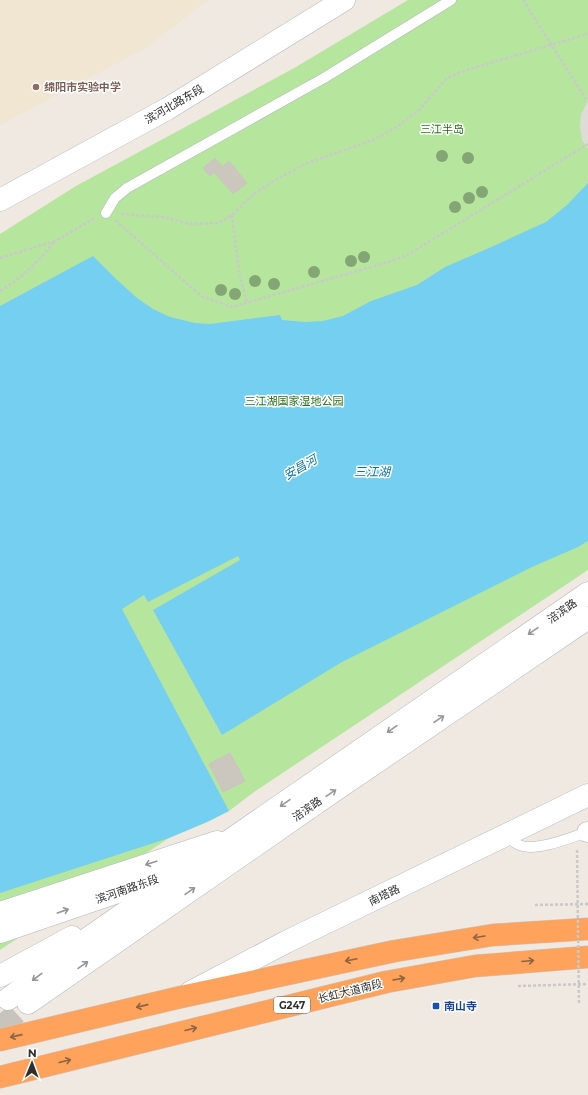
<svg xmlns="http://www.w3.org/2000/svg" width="588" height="1095" font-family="Montserrat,'Noto Sans SC',sans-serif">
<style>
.education{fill:#f0e6d1}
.green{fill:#b6e59e}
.plaza{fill:#dfdcd8}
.water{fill:#75cff0}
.building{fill:#cbc7bf;stroke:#cbc5ba}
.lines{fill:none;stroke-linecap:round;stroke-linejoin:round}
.secondary-tunnel{stroke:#c8c4bd;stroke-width:22;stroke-dasharray:22 11;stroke-linecap:butt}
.lane-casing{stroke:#b4b7c1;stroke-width:11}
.street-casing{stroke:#b4b7c1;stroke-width:21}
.secondary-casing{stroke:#b4b7c1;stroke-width:23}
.highway-casing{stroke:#c9c9c9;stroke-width:23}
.path{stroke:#c9c9c9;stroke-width:2.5;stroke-dasharray:3 2;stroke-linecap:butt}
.lane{stroke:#fff;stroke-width:10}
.street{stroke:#fff;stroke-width:20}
.secondary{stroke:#fff;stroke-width:22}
.highway{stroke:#ffa35c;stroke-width:22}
.path-bridge{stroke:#c9c9c9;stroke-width:2.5;stroke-dasharray:3 2;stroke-linecap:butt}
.tree{fill:#84a574}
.oneway{stroke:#969696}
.oneway2{stroke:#8c6343}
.education-dot{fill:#8d6e63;stroke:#fff;stroke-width:1.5}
.transit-dot{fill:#1a4fb4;stroke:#fff;stroke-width:1.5}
.labels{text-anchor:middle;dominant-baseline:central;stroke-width:3;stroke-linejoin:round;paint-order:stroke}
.shield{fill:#fff;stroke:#6d6d6d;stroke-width:1}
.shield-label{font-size:10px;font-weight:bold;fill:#2e2e2e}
.education-label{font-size:11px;font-weight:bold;fill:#785e54;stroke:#fff;text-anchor:start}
.street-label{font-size:11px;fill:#2e2e2e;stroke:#fff}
.park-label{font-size:11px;fill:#2c6e1b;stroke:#fff}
.transit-label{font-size:11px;font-weight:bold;fill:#164399;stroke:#fff;text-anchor:start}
.water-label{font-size:12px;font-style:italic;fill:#0d6fa3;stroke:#fff}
</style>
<rect width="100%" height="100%" fill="#efe9e1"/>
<path class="education" d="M0,0H208L144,49L0,125Z"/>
<path class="green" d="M408,0H588V570L254,792L229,811L207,822L169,838L0,950V234L76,186L296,67Z"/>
<path class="plaza" d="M588,100V149L582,140L580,127L581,115Z"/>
<path class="water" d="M588,183V541L578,547L532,567L342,662L222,735L153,610L240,560L238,556L148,602L144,595L122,609L229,811L207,822L169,838L0,893V306L93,256L115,278L137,298L153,309L170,317L195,323L210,324L280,315L282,320L305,322L323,321L343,316L371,301L417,285L445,267L489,248L546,222L567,205Z"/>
<g class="building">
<path d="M215,158L222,166L210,176L203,168Z"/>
<path d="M229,161L247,183L233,194L215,173Z"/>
<path d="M230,753L245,781L223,792L209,764Z"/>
</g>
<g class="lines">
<path class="secondary-tunnel" d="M0,1028L28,1003"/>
<defs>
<g id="lane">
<path d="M106,213L115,198L127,188L324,78L451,0"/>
<path d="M506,836C510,839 515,843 519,845C536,852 570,838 587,832"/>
</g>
<path id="street" d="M587,832H588"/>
<g id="secondary">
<path d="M0,200L167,109L344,0"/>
<path d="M0,913L217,842"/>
<path d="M0,932L167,875"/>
<path d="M0,976L72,937"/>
<path d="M191,992L286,942L588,795"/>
<path d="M8,999L87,939L588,593"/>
<path d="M28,1003L325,797L588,618"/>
</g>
<g id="highway">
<path d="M0,1040L181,997L395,951L493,935L588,929"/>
<path d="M0,1077L386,982L475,966L588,957"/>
</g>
</defs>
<use href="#lane" class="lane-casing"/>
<use href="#street" class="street-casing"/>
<use href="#secondary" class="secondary-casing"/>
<use href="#highway" class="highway-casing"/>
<g class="path">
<path d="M523,0L587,101"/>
<path d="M121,214L164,217L190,224L219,223L232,215L255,193L279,178L305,164L373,140L395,128L420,109L447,78L460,72L588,34"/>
<path d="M232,215L239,272L247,303"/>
<path d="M115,220L201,296L232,307L392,261L409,254L588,144"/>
<path d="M0,258L55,241L95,218"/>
<path d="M0,291C23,277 38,262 55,241"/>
<path d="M535,905L588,904"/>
<path d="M518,986L588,984"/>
</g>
<use href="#lane" class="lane"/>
<use href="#street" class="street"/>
<use href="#secondary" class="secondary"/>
<use href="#highway" class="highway"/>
<path class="path-bridge" d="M577,850L579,1005"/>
</g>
<g class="tree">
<circle cx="442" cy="156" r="6"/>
<circle cx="468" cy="158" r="6"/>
<circle cx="482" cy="192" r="6"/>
<circle cx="469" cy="198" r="6"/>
<circle cx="455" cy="207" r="6"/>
<circle cx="364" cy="257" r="6"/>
<circle cx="351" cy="261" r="6"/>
<circle cx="314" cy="272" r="6"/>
<circle cx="255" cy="281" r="6"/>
<circle cx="274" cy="284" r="6"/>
<circle cx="221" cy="290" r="6"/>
<circle cx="235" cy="294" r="6"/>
</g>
<defs><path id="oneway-shaft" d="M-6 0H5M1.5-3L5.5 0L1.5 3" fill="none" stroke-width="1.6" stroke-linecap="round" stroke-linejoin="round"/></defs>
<g class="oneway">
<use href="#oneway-shaft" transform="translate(533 631) rotate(145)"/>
<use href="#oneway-shaft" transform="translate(439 719) rotate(-34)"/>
<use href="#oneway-shaft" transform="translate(392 729) rotate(145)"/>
<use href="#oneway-shaft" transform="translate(331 793) rotate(-34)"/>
<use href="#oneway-shaft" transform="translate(285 803) rotate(145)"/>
<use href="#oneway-shaft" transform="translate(151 863) rotate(162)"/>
<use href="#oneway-shaft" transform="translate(190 891) rotate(-35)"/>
<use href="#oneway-shaft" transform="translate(63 911) rotate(-19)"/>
<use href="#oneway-shaft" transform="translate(83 965) rotate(-35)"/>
<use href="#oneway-shaft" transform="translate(37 977) rotate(143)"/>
</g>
<g class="oneway2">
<use href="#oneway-shaft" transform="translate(479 937) rotate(171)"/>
<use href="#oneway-shaft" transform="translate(351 960) rotate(168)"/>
<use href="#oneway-shaft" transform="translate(528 961) rotate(-5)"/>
<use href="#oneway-shaft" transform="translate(399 979) rotate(-10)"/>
<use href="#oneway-shaft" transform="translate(142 1006) rotate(167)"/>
<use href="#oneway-shaft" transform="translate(191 1029) rotate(-14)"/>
<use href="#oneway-shaft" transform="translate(16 1036) rotate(167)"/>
<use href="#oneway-shaft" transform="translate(65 1061) rotate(-14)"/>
</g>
<circle class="education-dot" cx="36" cy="87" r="4"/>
<rect class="transit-dot" x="432" y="1002" width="8" height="8" rx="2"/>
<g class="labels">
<rect class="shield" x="274" y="997" width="36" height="16" rx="3"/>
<g class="shield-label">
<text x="292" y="1005">G247</text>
</g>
<g class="education-label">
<text x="44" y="87">绵阳市实验中学</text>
</g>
<g class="street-label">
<text transform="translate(174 104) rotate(-30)">滨河北路东段</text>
<text transform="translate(562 611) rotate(-35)">涪滨路</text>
<text transform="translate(307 809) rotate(-35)">涪滨路</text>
<text transform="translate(127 889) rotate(-19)">滨河南路东段</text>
<text transform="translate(384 895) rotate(-26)">南塔路</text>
<text transform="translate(350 991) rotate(-14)">长虹大道南段</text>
</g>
<g class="park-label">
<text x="442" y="129">三江半岛</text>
<text x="294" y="401">三江湖国家湿地公园</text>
</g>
<g class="transit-label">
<text x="444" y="1006">南山寺</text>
</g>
<g class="water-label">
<text transform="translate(300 467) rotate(-30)">安昌河</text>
<text x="372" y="471">三江湖</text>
</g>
</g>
<g transform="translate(32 1063) rotate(1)" stroke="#ffffff" stroke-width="3" paint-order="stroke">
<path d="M0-3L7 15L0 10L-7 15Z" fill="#2e2e2e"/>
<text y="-6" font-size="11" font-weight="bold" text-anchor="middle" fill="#2e2e2e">N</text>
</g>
</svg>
